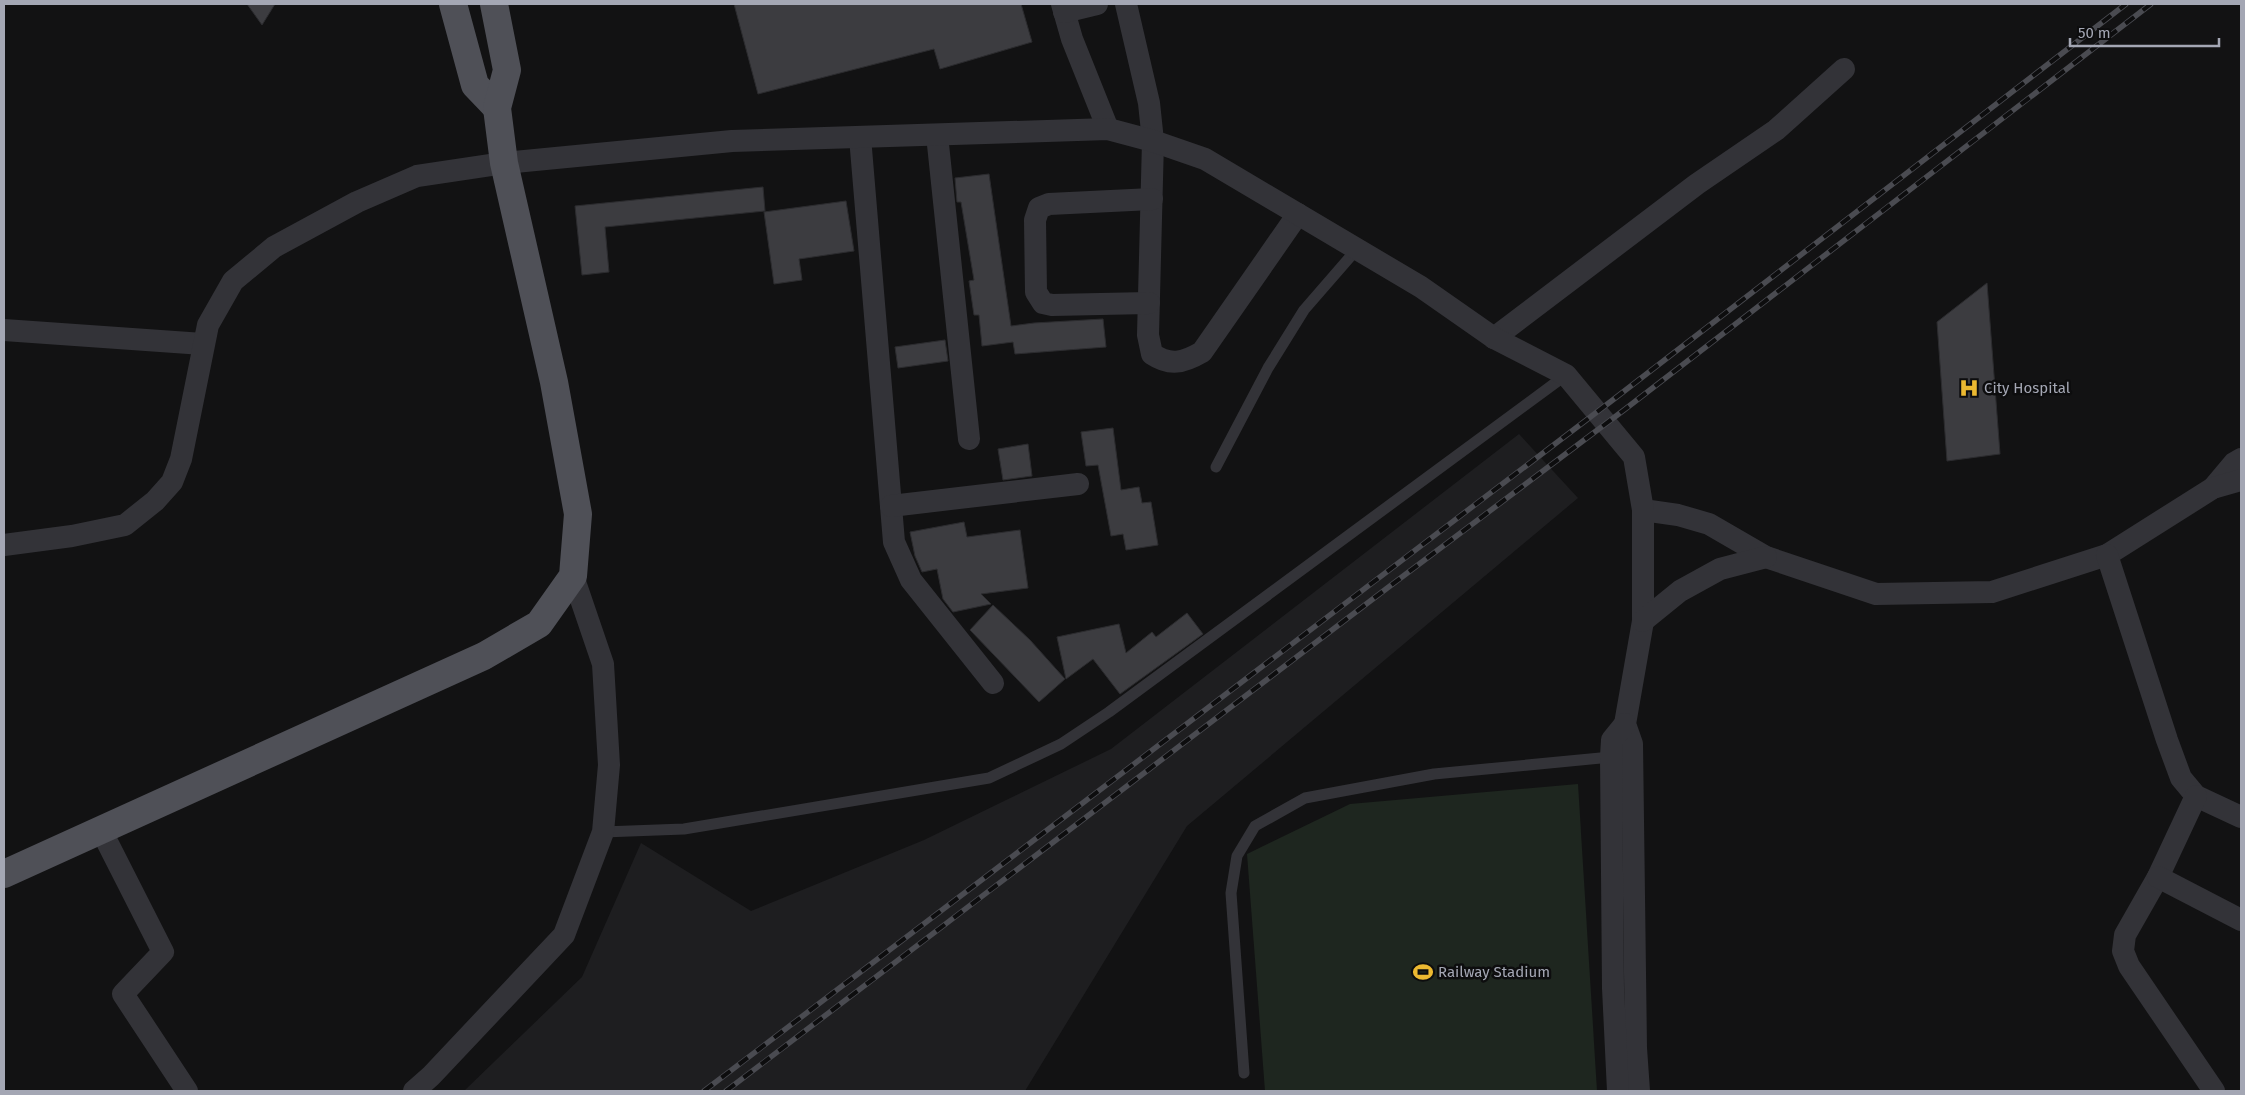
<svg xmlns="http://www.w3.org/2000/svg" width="2245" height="1095" font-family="'Fira Sans',sans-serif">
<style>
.built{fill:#1e1e20}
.green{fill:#1e261f}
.building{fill:#3c3c40;stroke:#2c2c2f}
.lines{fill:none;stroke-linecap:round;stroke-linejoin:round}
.service{stroke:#333338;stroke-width:11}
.minor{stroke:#333338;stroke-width:22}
.primary{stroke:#4f5057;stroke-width:28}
.rail-casing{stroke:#4a4b51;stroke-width:5.5}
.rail{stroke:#0d0d0e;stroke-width:4;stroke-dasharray:11;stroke-linecap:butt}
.labels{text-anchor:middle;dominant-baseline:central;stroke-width:5;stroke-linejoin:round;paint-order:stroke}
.poi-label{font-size:15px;fill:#a4a7b4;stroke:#0d0d0e;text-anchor:start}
</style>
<rect width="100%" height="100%" fill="#121213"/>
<path class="built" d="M1519,434L1578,498L1187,826L1025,1091H464L582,977L641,843L751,911L924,840L1111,749Z"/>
<path class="green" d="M1578,784L1597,1091H1265L1247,854L1350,804Z"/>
<g class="building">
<path d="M247,4H275L262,25Z"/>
<path d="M734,4H1021L1032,42L940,69L934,49L758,94Z"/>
<path d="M989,174L1011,326L1034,323L1103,319L1106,347L1015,354L1013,342L982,346L979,315H974L969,281L974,280L961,202H957L955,178Z"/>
<path d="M763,187L765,211L605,227L609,272L582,275L575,206Z"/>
<path d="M846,201L854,251L799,259L802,280L774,284L764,212Z"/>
<path d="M1987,283L2000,454L1947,461L1937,322Z"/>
<path d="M945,340L948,361L898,368L895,347Z"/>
<path d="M1113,428L1121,490L1139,487L1142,503L1151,502L1158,545L1126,550L1123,534L1111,536L1098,465L1086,466L1081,432Z"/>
<path d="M1028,444L1032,476L1003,480L998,449Z"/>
<path d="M964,522L967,537L1020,530L1028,588L981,594L991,604L953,612L943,599L937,569L922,572L915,556L910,532Z"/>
<path d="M993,605L1030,640L1065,679L1039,702L970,630Z"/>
<path d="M1187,613L1203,634L1120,694L1093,659L1066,679L1057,637L1119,624L1126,653L1152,632L1156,637Z"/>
</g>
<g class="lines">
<g class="service">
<path d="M1216,467L1268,368L1304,310L1357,249"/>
<path d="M603,832L684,829L989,778L1061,744L1109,712L1566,375"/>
<path d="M1244,1073L1231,893L1237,856L1255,826L1305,798L1434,774L1611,757"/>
</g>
<g class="minor">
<path d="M1062,4L1072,39L1108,129"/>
<path d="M1126,4L1149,103L1153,141L1148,335L1152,354C1170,366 1183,363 1202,352L1298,214"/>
<path d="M1064,12L1097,4"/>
<path d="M937,135L969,439"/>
<path d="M860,137L894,542L911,580L993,683"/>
<path d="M1149,303L1052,305L1043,303L1036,292L1035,220L1039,208L1049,204L1152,199"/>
<path d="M4,330L203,344"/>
<path d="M1494,338L1697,184L1776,130L1844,69"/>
<path d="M2213,488L2234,463L2241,459"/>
<path d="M891,506L1078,484"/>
<path d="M1643,510L1678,515L1709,524L1766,557L1876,594L1992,592L2107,555L2213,488L2241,480"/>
<path d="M4,545L72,536L125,525L155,501L172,482L181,459L208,325L233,281L274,247L357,202L417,176L504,163L732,141L1108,129L1153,141L1205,159L1421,287L1494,338L1566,375L1634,457L1643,510V621L1625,724L1632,744L1636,1048L1639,1091"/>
<path d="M2107,555L2167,740L2181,778L2196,796L2241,817"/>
<path d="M1643,621L1680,591L1720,569L1766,557"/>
<path d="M2196,796L2158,877L2125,935L2123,951L2129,966L2214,1091"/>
<path d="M101,830L163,952L123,994L187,1091"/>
<path d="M2158,877L2241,920"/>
<path d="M414,1091L431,1076L564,935L603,832L609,765L603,664L573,576"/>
<path d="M1618,1091L1613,988L1611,757L1612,740L1625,724"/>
</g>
<g class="primary">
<path d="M453,4L475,85L497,108"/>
<path d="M4,874L484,656L539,624L573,576L578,514L554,382L504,163L497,108L507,70L494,4"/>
</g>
<defs>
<g id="rail">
<path d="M704,1091L1614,399L2126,4"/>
<path d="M726,1091L1386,589L1624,410L2151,4"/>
</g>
</defs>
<use href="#rail" class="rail-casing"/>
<use href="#rail" class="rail"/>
</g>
<defs>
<symbol id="hospital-bare" viewBox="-9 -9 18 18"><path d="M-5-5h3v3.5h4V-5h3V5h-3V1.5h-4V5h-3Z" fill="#ecb931" stroke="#0d0d0e" stroke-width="2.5" paint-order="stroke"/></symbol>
<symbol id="stadium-bare" viewBox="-9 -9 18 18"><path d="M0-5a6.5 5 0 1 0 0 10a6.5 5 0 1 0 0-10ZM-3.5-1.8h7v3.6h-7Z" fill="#ecb931" stroke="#0d0d0e" stroke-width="2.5" paint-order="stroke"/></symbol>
</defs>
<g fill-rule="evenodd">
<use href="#hospital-bare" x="1955" y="374" width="28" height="28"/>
<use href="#stadium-bare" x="1409" y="958" width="28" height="28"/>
</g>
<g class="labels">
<g class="poi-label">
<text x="1984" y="388">City Hospital</text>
<text x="1438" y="972">Railway Stadium</text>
</g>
</g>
<rect width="2245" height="1095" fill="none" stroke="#a4a7b4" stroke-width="10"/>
<path d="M2070 38v8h149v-8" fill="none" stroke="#a4a7b4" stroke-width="2.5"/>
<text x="2078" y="38" font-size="15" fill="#a4a7b4" stroke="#0d0d0e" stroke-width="4" paint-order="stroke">50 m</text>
</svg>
